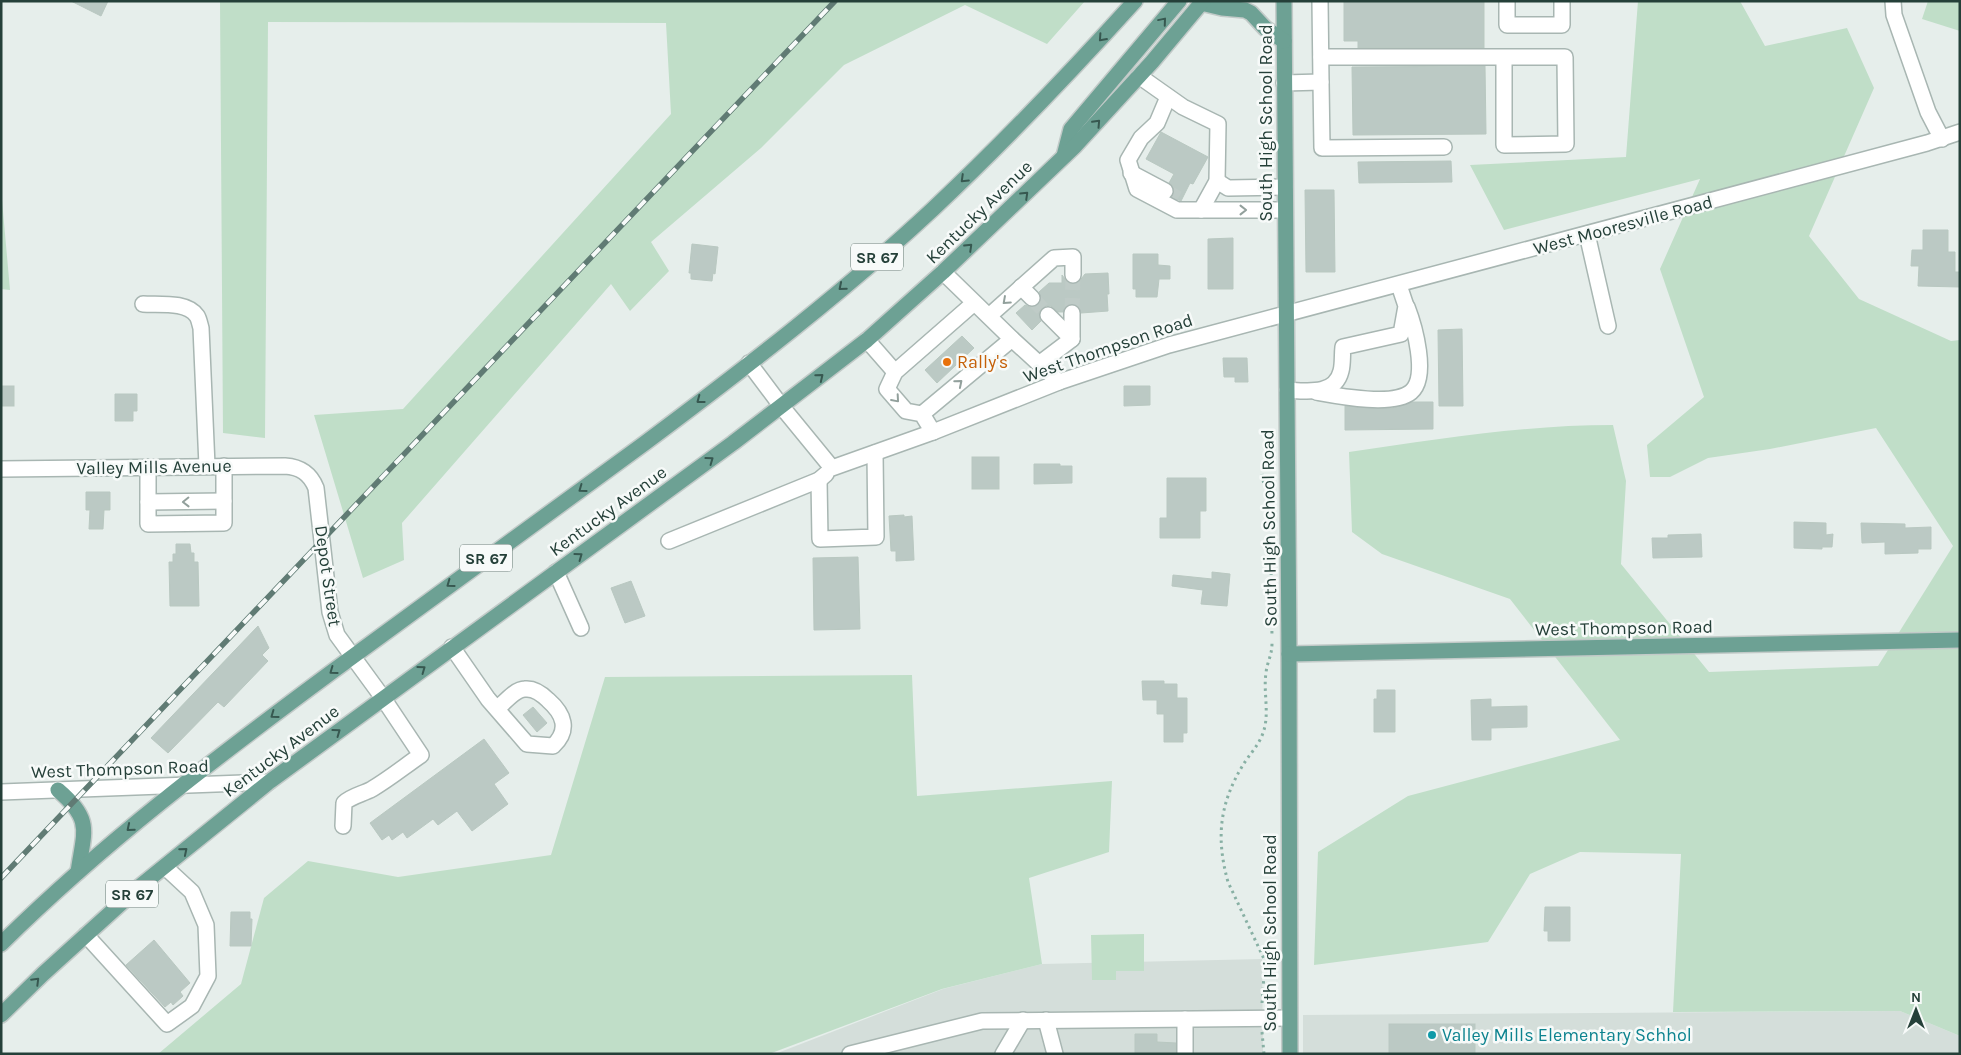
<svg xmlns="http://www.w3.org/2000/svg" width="1961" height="1055" font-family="Karla,sans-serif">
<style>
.built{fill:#d4deda}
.green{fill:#c0dec8}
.building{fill:#bbc9c4;stroke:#b9c8c1}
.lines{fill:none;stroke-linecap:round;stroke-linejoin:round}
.minor-tunnel{stroke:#bfcbc7;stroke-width:15;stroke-dasharray:15 8;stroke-linecap:butt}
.minor-casing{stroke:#a8b6b2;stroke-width:18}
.major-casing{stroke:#c2cac8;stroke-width:18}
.path{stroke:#88b0a4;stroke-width:3;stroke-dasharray:2.5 4;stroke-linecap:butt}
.minor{stroke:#fff;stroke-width:15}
.major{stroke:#6da194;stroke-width:15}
.rail-casing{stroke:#607b74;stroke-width:5.5}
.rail{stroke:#f7faf9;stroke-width:4;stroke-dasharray:11;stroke-linecap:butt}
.oneway{stroke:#375850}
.oneway2{stroke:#92a09c}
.food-dot{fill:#e8710a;stroke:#f7faf9;stroke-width:2}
.culture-dot{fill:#0f9aa8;stroke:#f7faf9;stroke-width:2}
.labels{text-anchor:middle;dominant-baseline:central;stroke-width:5;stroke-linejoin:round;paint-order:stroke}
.shield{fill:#f7faf9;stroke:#647873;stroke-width:1}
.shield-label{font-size:16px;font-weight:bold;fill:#254039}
.street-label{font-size:18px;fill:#254039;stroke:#f7faf9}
.food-label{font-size:18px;fill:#c56008;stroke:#f7faf9;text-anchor:start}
.culture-label{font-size:18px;fill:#0d838f;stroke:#f7faf9;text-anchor:start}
</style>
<rect width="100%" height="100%" fill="#e6eeeb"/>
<g class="built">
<path d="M1262,959L1263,1054H775L943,989L1042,964Z"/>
<path d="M1900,1011L1960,1036V1054H1303V1015Z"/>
</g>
<g class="green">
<path d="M220,1H1085L1047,44L965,5L844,65L761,148L651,242L669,271L630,311L611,284L402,523L404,560L363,578L314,415L403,409L671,114L666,23L268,22L265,438L223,433Z"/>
<path d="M1638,1H1740L1765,46L1847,28L1874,88L1809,236L1859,299L1951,341L1960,340V1036L1900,1011L1673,1012L1681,854L1580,852L1530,874L1488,942L1314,965L1318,852L1408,796L1620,740L1510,599L1382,554L1352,532L1349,452C1437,439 1524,425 1613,425L1626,481L1621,564L1709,672L1878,666L1953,546L1876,428L1770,449L1708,458L1670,477H1650L1647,445L1704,397L1660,269L1700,179L1504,230L1470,165L1626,157Z"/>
<path d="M1928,1H1960V31L1922,19Z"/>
<path d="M1,189L10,290L1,289Z"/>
<path d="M912,675L917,796L1112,781L1109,852L1029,878L1042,964L942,989L769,1054H158L241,984L264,898L308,861L398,877L551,855L605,677Z"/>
<path d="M1144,934V971H1116V980H1092L1091,935Z"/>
</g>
<g class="building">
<path d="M71,1H108L101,16Z"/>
<path d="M1344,1H1484V48H1358V41H1344Z"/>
<path d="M1485,66L1486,134L1353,135L1352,67Z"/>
<path d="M1161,132L1208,157L1193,184L1190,183L1181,201L1172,197L1174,190L1169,183L1174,174L1146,159Z"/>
<path d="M1451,161L1452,182L1359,183L1358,162Z"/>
<path d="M1305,190H1334L1335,272H1306Z"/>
<path d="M1923,230H1948V252H1955V272H1960V287L1918,286L1919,266H1911L1912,250H1923Z"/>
<path d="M1233,238V289H1208V239Z"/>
<path d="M692,244L718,247L715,274L713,273L712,281L691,279V273H689Z"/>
<path d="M1133,254H1158V265L1170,266V279H1159L1157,297H1136V289H1133Z"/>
<path d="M1108,273L1109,294H1107L1108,311L1081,313L1077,305L1072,304L1067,305L1063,312H1058L1051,306H1046L1039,312L1041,321L1032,330L1016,313L1025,305L1030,307L1038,305L1041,300L1039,292L1049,283H1062V275L1068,283L1073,284L1078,283L1085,274Z"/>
<path d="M1462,329L1463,406H1439L1438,330Z"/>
<path d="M962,336L974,348L937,383L925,370Z"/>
<path d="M1223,358H1247L1248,382H1235V377H1224Z"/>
<rect x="1" y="386" width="13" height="20"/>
<path d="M1124,386H1150V405L1124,406Z"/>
<path d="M115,394H137V411H133V421H115Z"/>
<path d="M1412,402H1433V429L1345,430V406L1392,408Z"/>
<rect x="972" y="457" width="27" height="32"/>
<path d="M1034,464H1060V466H1072V483L1034,484Z"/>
<path d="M1167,478H1206V511H1200V538H1160V518H1167Z"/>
<path d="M86,492H110V510H104L103,529H89L90,510H86Z"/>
<path d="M904,515V517L912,516L914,560L896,561V551H891L889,516Z"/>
<path d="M1794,522L1826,523V535L1833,534L1832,547H1822V549L1794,548Z"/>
<path d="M1861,523L1905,524V528L1931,527V549H1918V553L1885,554V542L1862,543Z"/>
<path d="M1701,534L1702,557L1653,558L1652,538H1668V535Z"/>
<path d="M176,544H190L191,553H194V562H198L199,606H170L169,562H173V554H176Z"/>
<path d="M858,557L860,629L814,630L813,558Z"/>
<path d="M1212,572L1230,574L1227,606L1201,604L1203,590L1172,586L1173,575L1212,579Z"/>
<path d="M631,581L645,616L625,623L611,588Z"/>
<path d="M258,626L269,648L262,655L268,661L224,707L218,702L168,753L151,738Z"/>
<path d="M1142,681H1164V684H1177V698H1187V733H1183V742H1164V714H1157V700H1143Z"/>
<path d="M1377,690H1395V732H1374V699H1377Z"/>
<path d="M1491,699V707L1527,706V727L1491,728V740H1472L1471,700Z"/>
<path d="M533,707L547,723L537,732L523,715Z"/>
<path d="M484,739L509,773L494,784L508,804L472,831L457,811L438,825L433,819L407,838L403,832L392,840L389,835L382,840L370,823Z"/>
<path d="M1545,907H1570V941H1548V931H1544Z"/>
<path d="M231,912H250V919H252L251,946H230Z"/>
<path d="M154,940L190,983L180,992L183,996L173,1005L171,1002L165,1007L126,965Z"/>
<rect x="1389" y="1024" width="86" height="30"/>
<path d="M1135,1034H1157V1042L1176,1043V1054H1135Z"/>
</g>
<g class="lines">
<g class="minor-tunnel">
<path d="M1165,191L1181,200"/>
<path d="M1032,298L1048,315"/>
<path d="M1072,313L1073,275"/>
</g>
<defs>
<g id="minor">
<path d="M1507,1V25H1562V1"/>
<path d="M1893,1L1894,15L1928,112L1942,139"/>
<path d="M1321,57H1504V145L1566,144L1565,57H1504"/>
<path d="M1139,76L1183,107L1218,124L1217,181L1201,210"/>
<path d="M1321,82L1322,148L1444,147"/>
<path d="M1284,83L1321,82L1320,1"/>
<path d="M1168,97L1157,123L1141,138L1128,160L1137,189L1177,210H1285"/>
<path d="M1131,173L1165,191"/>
<path d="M1217,181L1228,188L1285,187"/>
<path d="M1587,234L1608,326"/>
<path d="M943,272L1012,339L1059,382"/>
<path d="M1021,287L1032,298"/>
<path d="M143,304C159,305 187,301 197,316C199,319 200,325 201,328L207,466"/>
<path d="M1048,315L1072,339"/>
<path d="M989,316L1054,258L1073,257V275"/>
<path d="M867,340L895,372"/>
<path d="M749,363L782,407L832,468L933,432L1059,382L1169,345L1927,143L1960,132"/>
<path d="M1039,364L1072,339V313"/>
<path d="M1287,390C1306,391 1335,396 1341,371C1343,364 1342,355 1343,347L1401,334L1406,306L1399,285"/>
<path d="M1316,392C1338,396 1393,407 1411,392C1429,377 1414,325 1407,307"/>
<path d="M922,414L1012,339"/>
<path d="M933,432L922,414L906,411L887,389L895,372L974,303"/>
<path d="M148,467V524L224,523V466"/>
<path d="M1,469L285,466C300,467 310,473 316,488L330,612L337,635L383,698L421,755C405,766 389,779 372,789C363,794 351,796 344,803L343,826"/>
<path d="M819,480L820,539L876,537L875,453"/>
<path d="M148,502L224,501"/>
<path d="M669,541L819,480L826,474"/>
<path d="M556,572L581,628"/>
<path d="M452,647L488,699L527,744L553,746C570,730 564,714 548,700C542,694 534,688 525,689C515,689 504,703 497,709"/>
<path d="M1,792L269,782"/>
<path d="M86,935L167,1024L192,1006L208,976L206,925L192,892L165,867"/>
<path d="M1185,1019V1054"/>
<path d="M1046,1020L1055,1054"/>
<path d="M850,1054L982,1021L1289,1018"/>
<path d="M1003,1054L1023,1020"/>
</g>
<g id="major">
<path d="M1284,1L1289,654L1290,1054"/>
<path d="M1201,3L1222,8L1245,10L1251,13L1265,28L1284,41"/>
<path d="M1064,156L1071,129L1179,1"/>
<path d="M1289,654L1960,640"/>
<path d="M58,790C93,820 84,831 78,872"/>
<path d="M1,944C103,843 218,756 333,671C437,594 542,519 645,443C744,369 843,293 933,209C1003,143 1070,73 1135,1"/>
<path d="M1,1015L43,974L139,887L269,782L733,443L867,340L943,272L1075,146L1152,62L1203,1"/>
</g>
</defs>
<use href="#minor" class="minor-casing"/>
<use href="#major" class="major-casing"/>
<g class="path">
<path d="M1262,474L1264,485L1271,495V512"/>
<path d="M1271,566L1272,637"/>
<path d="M1262,1003L1265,961L1228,882C1216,839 1219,804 1243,765C1249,755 1259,745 1263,733C1270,714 1263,692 1266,673C1267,662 1272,656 1272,643"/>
<path d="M1262,1032L1264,1054"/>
</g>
<use href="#minor" class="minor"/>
<use href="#major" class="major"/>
<defs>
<path id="rail" d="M1,878L835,1"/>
</defs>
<use href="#rail" class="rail-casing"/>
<use href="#rail" class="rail"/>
</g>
<defs><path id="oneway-chevron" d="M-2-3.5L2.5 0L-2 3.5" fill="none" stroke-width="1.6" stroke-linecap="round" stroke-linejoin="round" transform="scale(1.25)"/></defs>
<g class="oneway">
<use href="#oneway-chevron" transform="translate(1163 21) rotate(-50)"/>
<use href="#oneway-chevron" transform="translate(1102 38) rotate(132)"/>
<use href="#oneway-chevron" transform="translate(1097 123) rotate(-47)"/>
<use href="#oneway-chevron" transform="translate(964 179) rotate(136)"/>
<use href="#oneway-chevron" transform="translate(1025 195) rotate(-44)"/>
<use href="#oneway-chevron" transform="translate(969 247) rotate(-44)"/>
<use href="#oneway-chevron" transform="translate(842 287) rotate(140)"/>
<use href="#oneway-chevron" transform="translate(820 377) rotate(-39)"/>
<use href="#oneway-chevron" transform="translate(700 400) rotate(143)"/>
<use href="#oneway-chevron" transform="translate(710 460) rotate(-36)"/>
<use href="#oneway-chevron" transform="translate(582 489) rotate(144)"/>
<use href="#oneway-chevron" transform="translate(579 556) rotate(-36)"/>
<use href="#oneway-chevron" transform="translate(450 584) rotate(144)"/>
<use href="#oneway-chevron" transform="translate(422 669) rotate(-36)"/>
<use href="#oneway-chevron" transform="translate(333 671) rotate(144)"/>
<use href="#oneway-chevron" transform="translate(274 715) rotate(144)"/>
<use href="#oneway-chevron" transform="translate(337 732) rotate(-36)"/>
<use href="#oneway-chevron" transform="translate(130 828) rotate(140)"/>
<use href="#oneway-chevron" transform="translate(184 851) rotate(-40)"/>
<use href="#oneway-chevron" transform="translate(36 981) rotate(-45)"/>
</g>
<g class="oneway2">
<use href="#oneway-chevron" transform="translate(1243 210)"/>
<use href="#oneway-chevron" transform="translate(1006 301) rotate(138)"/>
<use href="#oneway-chevron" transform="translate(959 383) rotate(-40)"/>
<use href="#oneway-chevron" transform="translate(896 399) rotate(49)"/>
<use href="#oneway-chevron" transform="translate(186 502) rotate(179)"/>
</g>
<circle class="food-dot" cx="947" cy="362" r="5"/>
<circle class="culture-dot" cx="1432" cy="1035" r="5"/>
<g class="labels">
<g class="shield">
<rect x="851" y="243.5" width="52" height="27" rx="4"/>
<rect x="460" y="544.5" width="52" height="27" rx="4"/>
<rect x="106" y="880.5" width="52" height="27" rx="4"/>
</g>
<g class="shield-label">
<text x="877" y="257">SR 67</text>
<text x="486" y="558">SR 67</text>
<text x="132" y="894">SR 67</text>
</g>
<g class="street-label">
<text transform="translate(1266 123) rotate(-90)">South High School Road</text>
<text transform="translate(979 212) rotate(-44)">Kentucky Avenue</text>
<text transform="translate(1623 225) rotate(-15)">West Mooresville Road</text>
<text transform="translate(1108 348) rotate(-19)">West Thompson Road</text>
<text transform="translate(154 467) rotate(-1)">Valley Mills Avenue</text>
<text transform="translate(608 511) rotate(-36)">Kentucky Avenue</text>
<text transform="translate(1269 528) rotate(-91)">South High School Road</text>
<text transform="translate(328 576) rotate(82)">Depot Street</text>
<text transform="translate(1624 628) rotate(-1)">West Thompson Road</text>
<text transform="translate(281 751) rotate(-37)">Kentucky Avenue</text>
<text transform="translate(120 769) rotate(-2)">West Thompson Road</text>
<text transform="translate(1270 933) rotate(-90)">South High School Road</text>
</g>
<g class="food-label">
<text x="957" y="362">Rally's</text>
</g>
<g class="culture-label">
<text x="1442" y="1035">Valley Mills Elementary Schhol</text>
</g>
</g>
<rect width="1961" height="1055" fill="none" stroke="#254039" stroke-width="5"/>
<g transform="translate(1916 1010)" stroke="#f7faf9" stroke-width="4" paint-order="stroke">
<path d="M0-4L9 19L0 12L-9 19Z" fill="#254039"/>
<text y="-8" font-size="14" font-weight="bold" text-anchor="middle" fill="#254039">N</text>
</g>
</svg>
